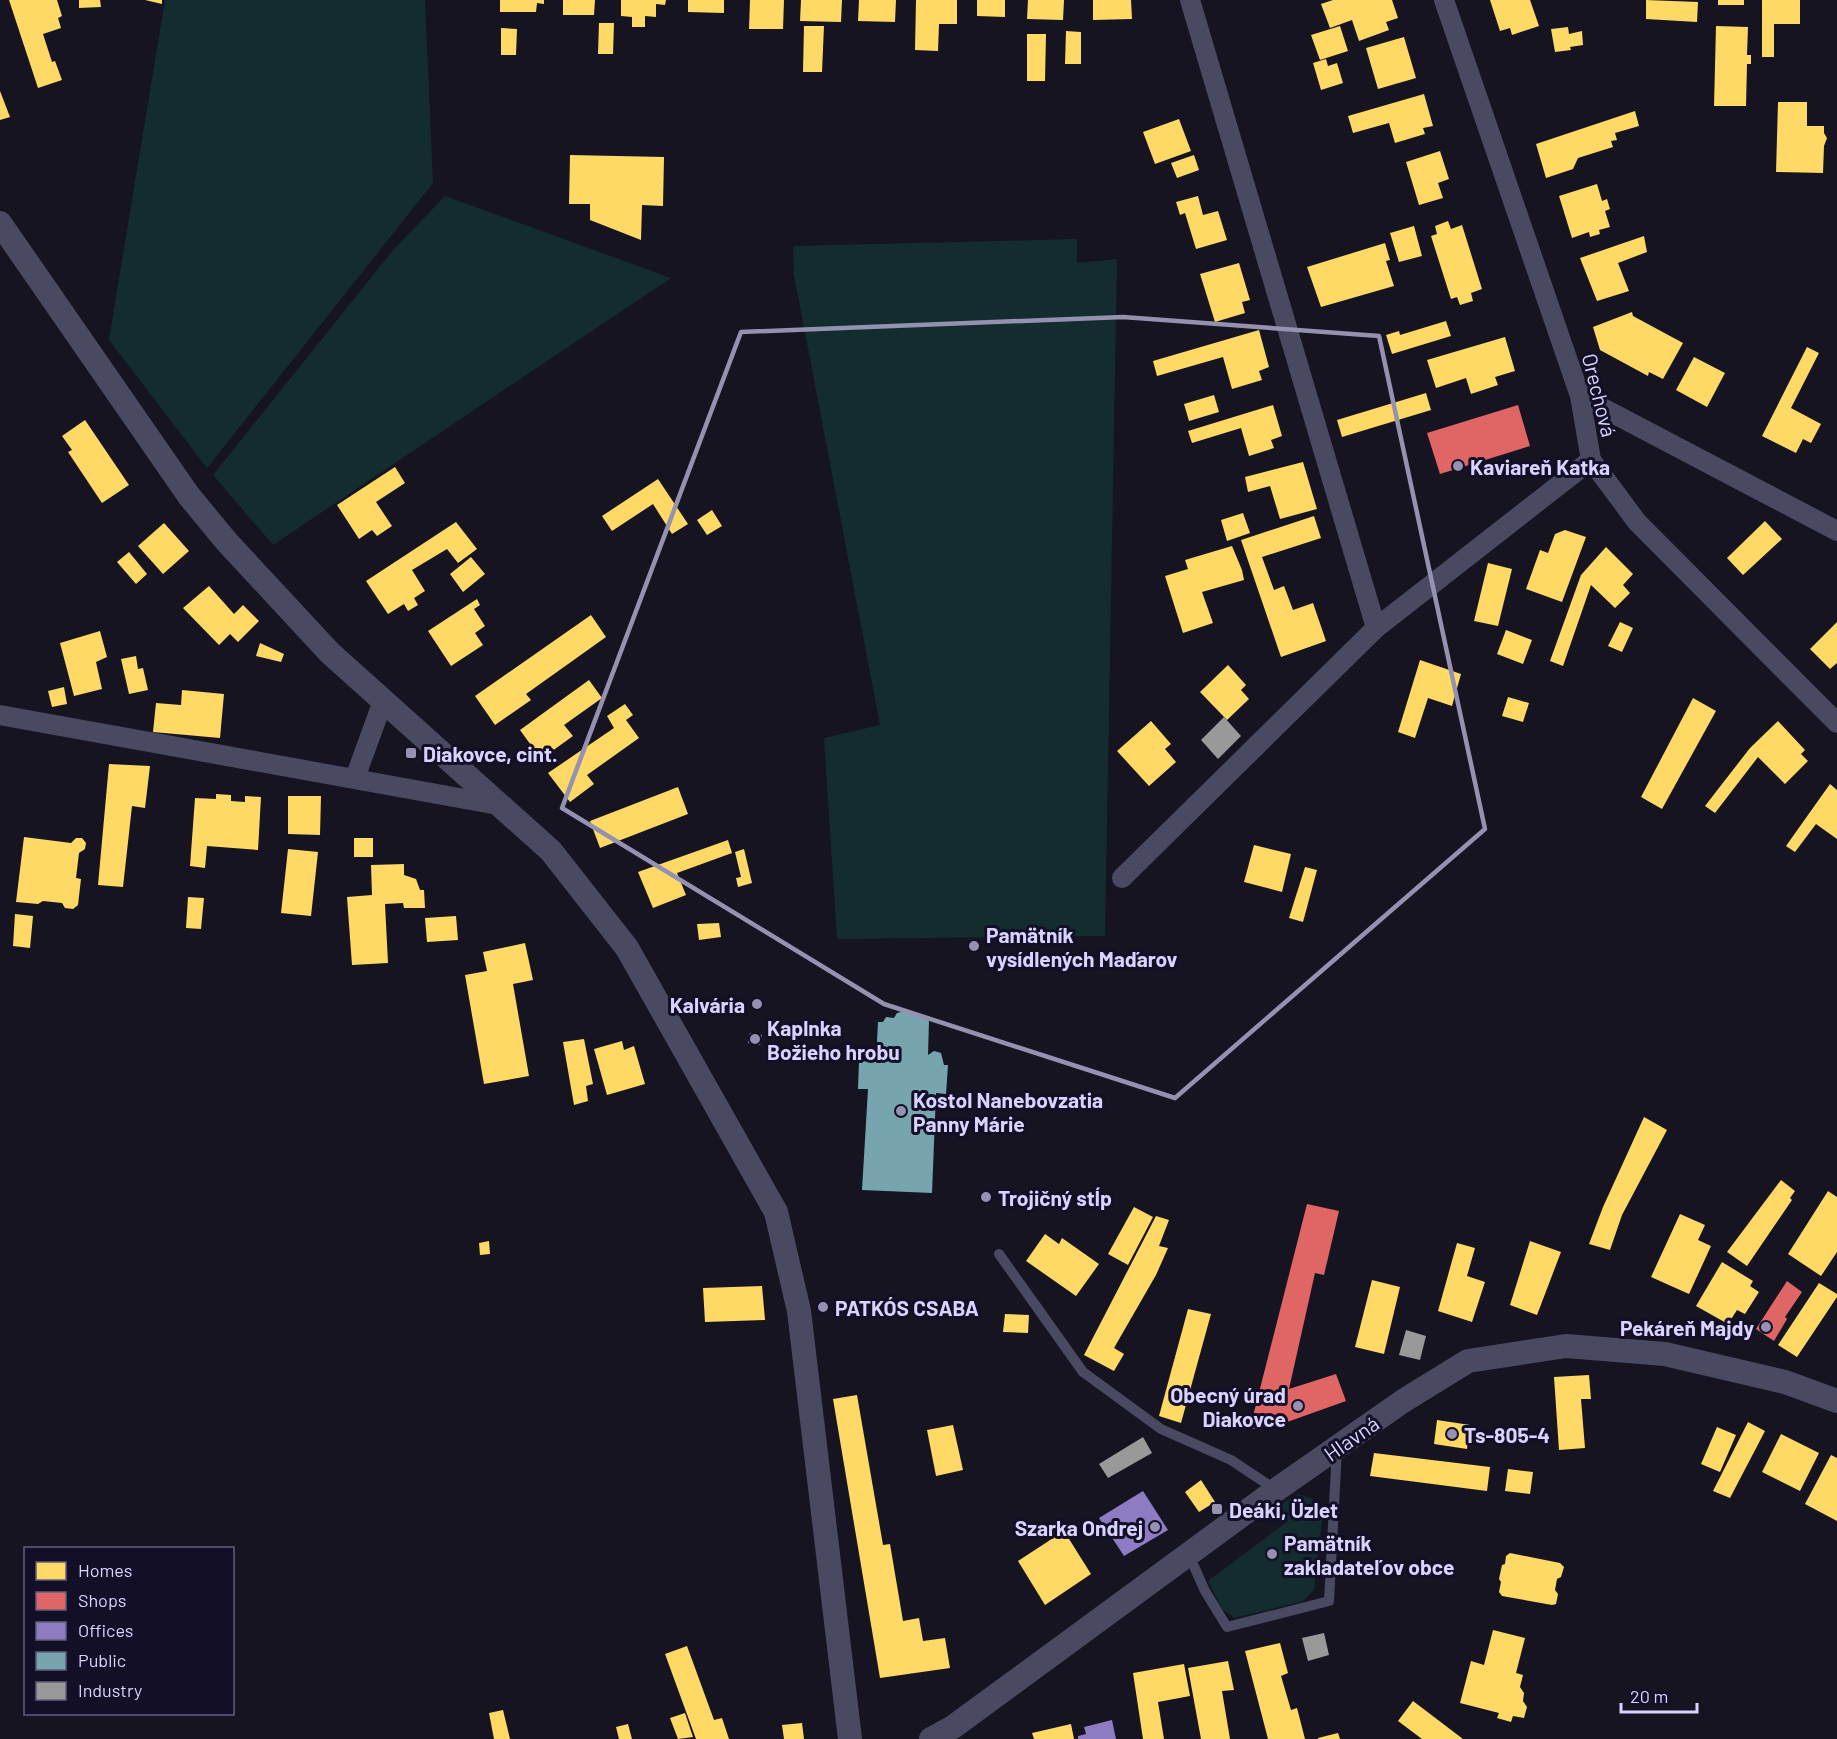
<svg xmlns="http://www.w3.org/2000/svg" width="1837" height="1739" font-family="Barlow,sans-serif">
<style>
.green{fill:#132c2d}
.homes{fill:#ffd966}
.shops{fill:#e06666}
.offices{fill:#8e7cc3}
.public{fill:#76a5af}
.industry{fill:#999}
.lines{fill:none;stroke-linecap:round;stroke-linejoin:round}
.service{stroke:#4a4962;stroke-width:10}
.minor{stroke:#4a4962;stroke-width:20}
.tertiary{stroke:#4a4962;stroke-width:24}
.marked{fill:none;stroke:#9591b1;stroke-width:4.5;stroke-linejoin:round}
.poi-dot{fill:#9591b1;stroke:#130f26;stroke-width:2}
.labels{text-anchor:middle;dominant-baseline:central;stroke-width:6;stroke-linejoin:round;paint-order:stroke}
.street-label{font-size:21px;fill:#d9d4ff;stroke:#130f26}
.poi-label{font-size:21px;font-weight:bold;fill:#d9d4ff;stroke:#130f26;text-anchor:start}
</style>
<rect width="100%" height="100%" fill="#161421"/>
<g class="green">
<path d="M165,0H425L433,183L207,468L109,340Z"/>
<path d="M445,196L671,278L273,545L213,475L394,249Z"/>
<path d="M1077,239V263L1117,259L1105,936L837,939L824,738L880,725L794,275L793,246Z"/>
<path d="M1298,1494L1311,1498L1323,1511L1314,1590L1303,1601L1234,1618L1222,1609L1208,1581L1288,1521L1273,1509Z"/>
</g>
<g class="homes">
<path d="M9,0H57L62,16L58,18L61,28L43,34L52,62L55,61L62,80L38,88Z"/>
<path d="M79,0H100L101,7L79,8Z"/>
<path d="M145,0H162V4Z"/>
<path d="M500,0H544V4L537,3L536,12H500Z"/>
<path d="M563,0H595L594,15H563Z"/>
<path d="M621,0H666L665,5L656,4V17L645,16V27H632V17L621,16Z"/>
<path d="M688,0H724V13L688,12Z"/>
<path d="M750,0H784L783,29H749Z"/>
<path d="M801,0H842L841,22L800,21Z"/>
<path d="M859,0H896L895,22L858,21Z"/>
<path d="M916,0H957V24H939L938,51L915,50Z"/>
<path d="M977,0H1005V17L977,16Z"/>
<path d="M1028,0H1064L1063,20L1027,19Z"/>
<path d="M1093,0H1131L1132,19L1093,20Z"/>
<path d="M1333,0H1392L1398,18L1386,22L1389,30L1359,41L1352,20L1330,28L1321,4Z"/>
<path d="M1490,0H1530L1539,26L1512,35L1510,28L1500,31Z"/>
<path d="M1646,0L1698,2L1697,22L1646,19Z"/>
<rect x="1718" y="0" width="26" height="5"/>
<path d="M1762,0H1800V24H1774V57H1762Z"/>
<path d="M599,23H614L613,54H598Z"/>
<path d="M804,26H824L822,72H803Z"/>
<path d="M1340,26L1348,51L1320,60L1311,35Z"/>
<path d="M1716,26L1748,27L1747,55H1751V64H1747L1746,106H1714Z"/>
<path d="M1568,27L1569,34L1582,31L1583,45L1570,47L1571,50L1555,52L1551,29Z"/>
<path d="M501,28L517,29L516,55H501Z"/>
<path d="M1066,31L1081,32V64H1065Z"/>
<path d="M1027,34H1046L1045,81H1027Z"/>
<path d="M1404,37L1416,78L1378,89L1366,48Z"/>
<path d="M1326,59L1328,66L1337,63L1343,83L1321,90L1313,63Z"/>
<path d="M0,91L10,117L0,120Z"/>
<path d="M1424,94L1433,126L1423,128L1425,134L1395,143L1389,123L1353,133L1348,116Z"/>
<path d="M1778,102H1807V126H1824V133L1827,138L1824,146L1823,173L1776,172Z"/>
<path d="M1635,111L1639,126L1615,133L1617,140L1611,141L1613,147L1578,158L1573,169L1546,178L1536,144Z"/>
<path d="M1179,119L1191,151L1155,164L1143,132Z"/>
<path d="M1440,151L1449,179L1438,183L1443,198L1419,205L1406,162Z"/>
<path d="M570,155L664,157L663,206L642,205L641,240L590,220V204H569Z"/>
<path d="M1194,155L1199,170L1177,178L1171,163Z"/>
<path d="M1597,184L1602,201L1607,199L1610,209L1605,211L1610,227L1599,230L1600,234L1590,237L1589,232L1572,238L1559,196Z"/>
<path d="M1198,196L1203,215L1218,211L1227,240L1196,249L1185,213L1180,215L1176,202Z"/>
<path d="M1448,221L1451,229L1462,225L1482,289L1471,293L1473,301L1460,305L1457,297L1451,299L1431,236L1437,234L1435,226Z"/>
<path d="M1414,226L1422,256L1399,262L1390,233Z"/>
<path d="M1644,236L1647,252L1618,263L1629,291L1597,301L1580,258Z"/>
<path d="M1385,243L1390,260L1386,261L1394,286L1321,307L1307,267Z"/>
<path d="M1239,263L1250,300L1242,302L1245,313L1215,322L1200,274Z"/>
<path d="M1632,312L1633,316L1683,343L1663,379L1649,372L1648,376L1600,350L1593,327Z"/>
<path d="M1446,321L1451,336L1392,354L1386,335L1399,331L1400,335Z"/>
<path d="M1259,330L1269,367L1259,371L1262,380L1232,389L1223,357L1157,376L1153,361Z"/>
<path d="M1505,337L1515,371L1495,377L1498,385L1471,394L1466,378L1436,388L1427,360Z"/>
<path d="M1807,347L1819,353L1791,408L1821,424L1811,443L1803,439L1796,453L1762,436Z"/>
<path d="M1694,357L1725,373L1707,407L1676,390Z"/>
<path d="M1426,393L1431,410L1342,437L1337,420Z"/>
<path d="M1214,395L1219,412L1189,421L1184,404Z"/>
<path d="M1273,405L1282,436L1271,440L1274,448L1249,456L1241,428L1192,443L1188,431Z"/>
<path d="M85,420L129,485L102,503L68,452L72,450L62,436Z"/>
<path d="M1303,462L1317,509L1280,519L1270,486L1248,492L1245,477Z"/>
<path d="M395,467L405,483L376,502L392,526L377,536L372,530L359,539L337,505Z"/>
<path d="M658,479L688,524L672,534L653,504L612,531L602,516Z"/>
<path d="M712,510L722,526L707,535L697,520Z"/>
<path d="M1243,513L1250,533L1227,541L1221,520Z"/>
<path d="M1314,516L1321,538L1262,557L1274,590L1284,586L1293,610L1313,603L1326,641L1281,657L1241,540Z"/>
<path d="M1765,521L1782,539L1743,575L1727,558Z"/>
<path d="M456,522L477,549L458,563L447,549L412,570L425,591L414,598L418,605L408,611L404,604L388,614L366,581Z"/>
<path d="M164,523L189,551L163,574L138,546Z"/>
<path d="M1565,530L1586,537L1562,602L1526,589L1540,550L1548,553L1555,534Z"/>
<path d="M1232,546L1242,570L1244,580L1202,592L1213,623L1183,633L1165,576L1188,569L1185,560Z"/>
<path d="M1606,547L1633,574L1623,585L1630,593L1615,608L1591,585L1563,666L1550,661L1581,575Z"/>
<path d="M129,552L147,574L136,584L117,562Z"/>
<path d="M471,557L485,574L463,592L450,574Z"/>
<path d="M1488,563L1512,569L1498,626L1474,621Z"/>
<path d="M209,586L234,614L243,605L259,621L238,642L230,634L219,645L183,608Z"/>
<path d="M477,599L480,605L474,609L485,626L475,633L483,645L451,666L428,631Z"/>
<path d="M591,615L606,637L526,694L531,700L495,725L475,696Z"/>
<path d="M1620,622L1633,628L1622,652L1608,646Z"/>
<path d="M1837,622V663L1830,669L1810,649Z"/>
<path d="M1506,630L1532,640L1523,664L1497,654Z"/>
<path d="M100,631L107,657L96,662L102,689L74,696L60,643Z"/>
<path d="M260,643L284,654L281,662L256,656Z"/>
<path d="M136,656L138,669L143,668L148,690L129,694L121,659Z"/>
<path d="M1420,660L1461,674L1452,706L1428,698L1415,738L1398,732Z"/>
<path d="M1228,665L1246,685L1241,690L1249,699L1227,720L1200,692Z"/>
<path d="M589,680L602,698L564,725L573,736L541,759L520,730Z"/>
<path d="M64,687L67,704L52,707L48,691Z"/>
<path d="M182,690L224,694L220,738L153,732L156,703L181,705Z"/>
<path d="M1508,697L1529,703L1523,722L1502,716Z"/>
<path d="M1693,698L1716,711L1662,809L1641,797Z"/>
<path d="M625,704L633,715L626,720L639,738L587,775L594,784L570,802L548,773L614,728L607,716Z"/>
<path d="M1151,721L1171,744L1165,749L1176,762L1149,786L1117,751Z"/>
<path d="M1778,721L1805,750L1801,754L1808,761L1785,784L1758,757L1715,813L1705,806L1750,748Z"/>
<path d="M109,764L150,766L145,808L132,806L123,887L98,885Z"/>
<path d="M1830,784L1837,790V839L1816,824L1795,852L1786,846Z"/>
<path d="M678,787L688,814L600,848L590,821Z"/>
<path d="M216,794L231,795V801L245,802V796L261,797L258,850L207,846L205,868L190,866L195,798L216,799Z"/>
<path d="M288,796H321L320,835L288,834Z"/>
<path d="M24,837L71,843L76,838H82L86,843L85,849L79,853L76,878L81,879L78,905L73,909L65,908L62,903L43,901L38,904L16,902Z"/>
<rect x="354" y="838" width="19" height="19"/>
<path d="M728,840L732,853L677,873L686,895L653,908L638,872Z"/>
<path d="M1254,845L1291,854L1282,892L1244,882Z"/>
<path d="M288,849L318,852L311,916L281,913Z"/>
<path d="M744,849L752,883L738,887L736,878L741,877L735,852Z"/>
<path d="M404,864V875L416,879L420,890H424L425,908H404L403,903L385,904L388,963L352,965L347,897L372,895L371,865Z"/>
<path d="M1305,867L1317,870L1303,922L1289,918Z"/>
<path d="M188,897L204,898L201,929L186,928Z"/>
<path d="M15,914L33,916L30,948L13,946Z"/>
<path d="M456,916L458,940L427,942L425,918Z"/>
<path d="M719,923L721,937L699,940L697,924Z"/>
<path d="M525,943L533,980L513,984L529,1076L484,1084L465,975L487,971L483,952Z"/>
<path d="M584,1039L593,1084L586,1086L588,1101L574,1105L563,1042Z"/>
<path d="M622,1041L624,1050L634,1046L645,1084L607,1095L594,1049Z"/>
<path d="M1644,1117L1667,1130L1622,1215L1610,1250L1589,1244L1603,1207Z"/>
<path d="M1781,1180L1795,1191L1790,1198L1792,1200L1747,1266L1727,1252Z"/>
<path d="M1828,1191L1837,1197V1252L1821,1276L1788,1254Z"/>
<path d="M1134,1207L1153,1217L1128,1265L1108,1254Z"/>
<path d="M1680,1214L1705,1225L1698,1240L1711,1246L1689,1294L1651,1277Z"/>
<path d="M1156,1216L1169,1220L1159,1246L1168,1248L1156,1275L1114,1348L1124,1354L1114,1371L1084,1355Z"/>
<path d="M1045,1234L1059,1244L1062,1238L1099,1264L1076,1296L1026,1261Z"/>
<path d="M489,1241L490,1254L480,1255L479,1243Z"/>
<path d="M1530,1241L1561,1252L1537,1315L1510,1305Z"/>
<path d="M1457,1243L1475,1248L1467,1276L1485,1282L1472,1322L1438,1311Z"/>
<path d="M1722,1262L1753,1281L1750,1286L1759,1292L1745,1314L1737,1310L1728,1324L1696,1306Z"/>
<path d="M1372,1280L1400,1287L1384,1354L1355,1347Z"/>
<path d="M1819,1283L1837,1294V1297L1797,1357L1778,1345Z"/>
<path d="M762,1286L765,1320L705,1322L703,1288Z"/>
<path d="M1188,1309L1211,1314L1181,1423L1159,1416Z"/>
<path d="M1005,1314L1029,1315L1028,1333L1003,1332Z"/>
<path d="M1589,1375L1591,1399H1581L1585,1448L1559,1450L1554,1377Z"/>
<path d="M857,1395L883,1545L890,1544L903,1621L919,1618L923,1641L945,1638L950,1668L880,1678L833,1399Z"/>
<path d="M1437,1420L1470,1425L1467,1449L1434,1444Z"/>
<path d="M1748,1422L1765,1431L1730,1498L1713,1491Z"/>
<path d="M953,1425L963,1470L936,1476L927,1430Z"/>
<path d="M1717,1427L1736,1435L1720,1472L1701,1464Z"/>
<path d="M1781,1434L1819,1453L1800,1491L1762,1472Z"/>
<path d="M1374,1453L1490,1467L1487,1491L1370,1476Z"/>
<path d="M1831,1455L1837,1458V1521L1805,1504Z"/>
<path d="M1508,1469L1533,1472L1530,1494L1505,1491Z"/>
<path d="M1201,1480L1215,1502L1199,1512L1185,1492Z"/>
<path d="M1064,1531L1091,1574L1045,1605L1018,1561Z"/>
<path d="M1510,1553L1560,1563L1564,1567L1561,1577L1557,1579L1555,1590L1558,1594L1556,1604L1552,1605L1502,1596L1499,1592L1501,1582L1499,1579L1502,1565L1505,1564L1506,1556Z"/>
<path d="M1493,1630L1525,1638L1516,1673L1523,1675L1520,1687L1524,1693L1523,1701L1527,1707L1524,1718L1513,1716L1511,1722L1497,1718L1499,1713L1460,1703L1471,1661L1484,1665Z"/>
<path d="M1280,1643L1288,1673L1281,1676L1291,1710L1297,1708L1305,1739H1268L1245,1651Z"/>
<path d="M687,1646L714,1720L722,1718L729,1739H696L665,1654Z"/>
<path d="M1228,1661L1234,1690L1222,1691L1230,1739H1201L1188,1668Z"/>
<path d="M1184,1664L1190,1696L1158,1702L1164,1739H1143L1133,1673Z"/>
<path d="M1413,1701L1463,1739H1422L1398,1721Z"/>
<path d="M503,1710L510,1739H494L489,1713Z"/>
<path d="M685,1713L693,1737L678,1739L670,1718Z"/>
<path d="M802,1723L804,1739H784L782,1725Z"/>
<path d="M628,1724L632,1739H619L616,1727Z"/>
<path d="M1071,1724L1074,1739H1034L1032,1733Z"/>
<path d="M1338,1733L1340,1739H1318V1738Z"/>
</g>
<g class="shops">
<path d="M1518,405L1530,446L1440,474L1427,433Z"/>
<path d="M1307,1204L1339,1211L1324,1275L1315,1273L1289,1389L1336,1374L1346,1401L1276,1426L1263,1422L1261,1430L1250,1428Z"/>
<path d="M1787,1281L1802,1292L1785,1317L1787,1319L1774,1341L1756,1329Z"/>
</g>
<g class="offices">
<path d="M1143,1491L1168,1530L1124,1556L1099,1518Z"/>
<path d="M1112,1720L1116,1739H1078V1736L1086,1734L1084,1727Z"/>
</g>
<g class="public">
<path d="M908,1010L929,1021L928,1055L934,1051L941,1053L944,1065H948L946,1094L936,1093L932,1193L862,1190L868,1089H858L859,1061L876,1062L878,1022H883L886,1017L894,1018L897,1013Z"/>
<path d="M750,1033L762,1035L760,1045L748,1043Z"/>
</g>
<g class="industry">
<path d="M1224,717L1241,736L1218,759L1201,740Z"/>
<path d="M1406,1330L1426,1336L1420,1360L1399,1355Z"/>
<path d="M1143,1437L1152,1453L1108,1478L1099,1464Z"/>
<path d="M1324,1633L1329,1655L1308,1661L1302,1638Z"/>
</g>
<g class="lines">
<g class="service">
<path d="M999,1254L1083,1372L1161,1429L1231,1460L1276,1490"/>
<path d="M1189,1555L1205,1591L1227,1627L1329,1601L1337,1449"/>
</g>
<g class="minor">
<path d="M1190,0L1376,628"/>
<path d="M1444,0L1580,396L1591,460L1637,522L1837,723"/>
<path d="M1580,396L1837,531"/>
<path d="M0,715L498,805"/>
<path d="M355,778L383,701"/>
<path d="M1122,878L1376,628L1591,460"/>
</g>
<g class="tertiary">
<path d="M0,223L189,496L227,542L330,653L551,851L627,948L776,1212L799,1311L850,1739"/>
<path d="M931,1739L953,1727L1276,1490L1403,1401L1468,1361L1566,1346L1665,1354L1785,1382L1837,1401"/>
</g>
</g>
<path class="marked" d="M1123,317L1379,336L1485,829L1175,1098L884,1004L562,808L741,332Z"/>
<g class="poi-dot">
<circle cx="1458" cy="466" r="6"/>
<rect x="405" y="747" width="12" height="12" rx="3"/>
<circle cx="974" cy="946" r="6"/>
<circle cx="757" cy="1004" r="6"/>
<circle cx="755" cy="1039" r="6"/>
<circle cx="901" cy="1111" r="6"/>
<circle cx="986" cy="1197" r="6"/>
<circle cx="823" cy="1307" r="6"/>
<circle cx="1766" cy="1327" r="6"/>
<circle cx="1298" cy="1406" r="6"/>
<circle cx="1452" cy="1434" r="6"/>
<rect x="1211" y="1503" width="12" height="12" rx="3"/>
<circle cx="1155" cy="1527" r="6"/>
<circle cx="1272" cy="1554" r="6"/>
</g>
<g class="labels">
<g class="street-label">
<text transform="translate(1600 395) rotate(76)">Orechová</text>
<text transform="translate(1351 1438) rotate(-35)">Hlavná</text>
</g>
<g class="poi-label">
<text x="1470" y="466">Kaviareň Katka</text>
<text x="423" y="753">Diakovce, cint.</text>
<text x="986" y="934">Pamätník<tspan x="986" dy="24">vysídlených Maďarov</tspan></text>
<text x="745" y="1004" text-anchor="end">Kalvária</text>
<text x="767" y="1027">Kaplnka<tspan x="767" dy="24">Božieho hrobu</tspan></text>
<text x="913" y="1099">Kostol Nanebovzatia<tspan x="913" dy="24">Panny Márie</tspan></text>
<text x="998" y="1197">Trojičný stĺp</text>
<text x="835" y="1307">PATKÓS CSABA</text>
<text x="1754" y="1327" text-anchor="end">Pekáreň Majdy</text>
<text x="1286" y="1394" text-anchor="end">Obecný úrad<tspan x="1286" dy="24">Diakovce</tspan></text>
<text x="1464" y="1434">Ts-805-4</text>
<text x="1229" y="1509">Deáki, Üzlet</text>
<text x="1143" y="1527" text-anchor="end">Szarka Ondrej</text>
<text x="1284" y="1542">Pamätník<tspan x="1284" dy="24">zakladateľov obce</tspan></text>
</g>
</g>
<rect x="24" y="1547" width="210" height="168" fill="#130f26" stroke="#625e7d" stroke-width="1.5"/>
<rect x="36" y="1562" width="30" height="18" fill="#ffd966" stroke="#625e7d" stroke-width="1.5"/>
<text x="78" y="1577" font-size="18" fill="#d9d4ff">Homes</text>
<rect x="36" y="1592" width="30" height="18" fill="#e06666" stroke="#625e7d" stroke-width="1.5"/>
<text x="78" y="1607" font-size="18" fill="#d9d4ff">Shops</text>
<rect x="36" y="1622" width="30" height="18" fill="#8e7cc3" stroke="#625e7d" stroke-width="1.5"/>
<text x="78" y="1637" font-size="18" fill="#d9d4ff">Offices</text>
<rect x="36" y="1652" width="30" height="18" fill="#76a5af" stroke="#625e7d" stroke-width="1.5"/>
<text x="78" y="1667" font-size="18" fill="#d9d4ff">Public</text>
<rect x="36" y="1682" width="30" height="18" fill="#999999" stroke="#625e7d" stroke-width="1.5"/>
<text x="78" y="1697" font-size="18" fill="#d9d4ff">Industry</text>
<path d="M1621 1703v9h76v-9" fill="none" stroke="#d9d4ff" stroke-width="3"/>
<text x="1630" y="1703" font-size="18" fill="#d9d4ff" stroke="#130f26" stroke-width="4.5" paint-order="stroke">20 m</text>
</svg>
